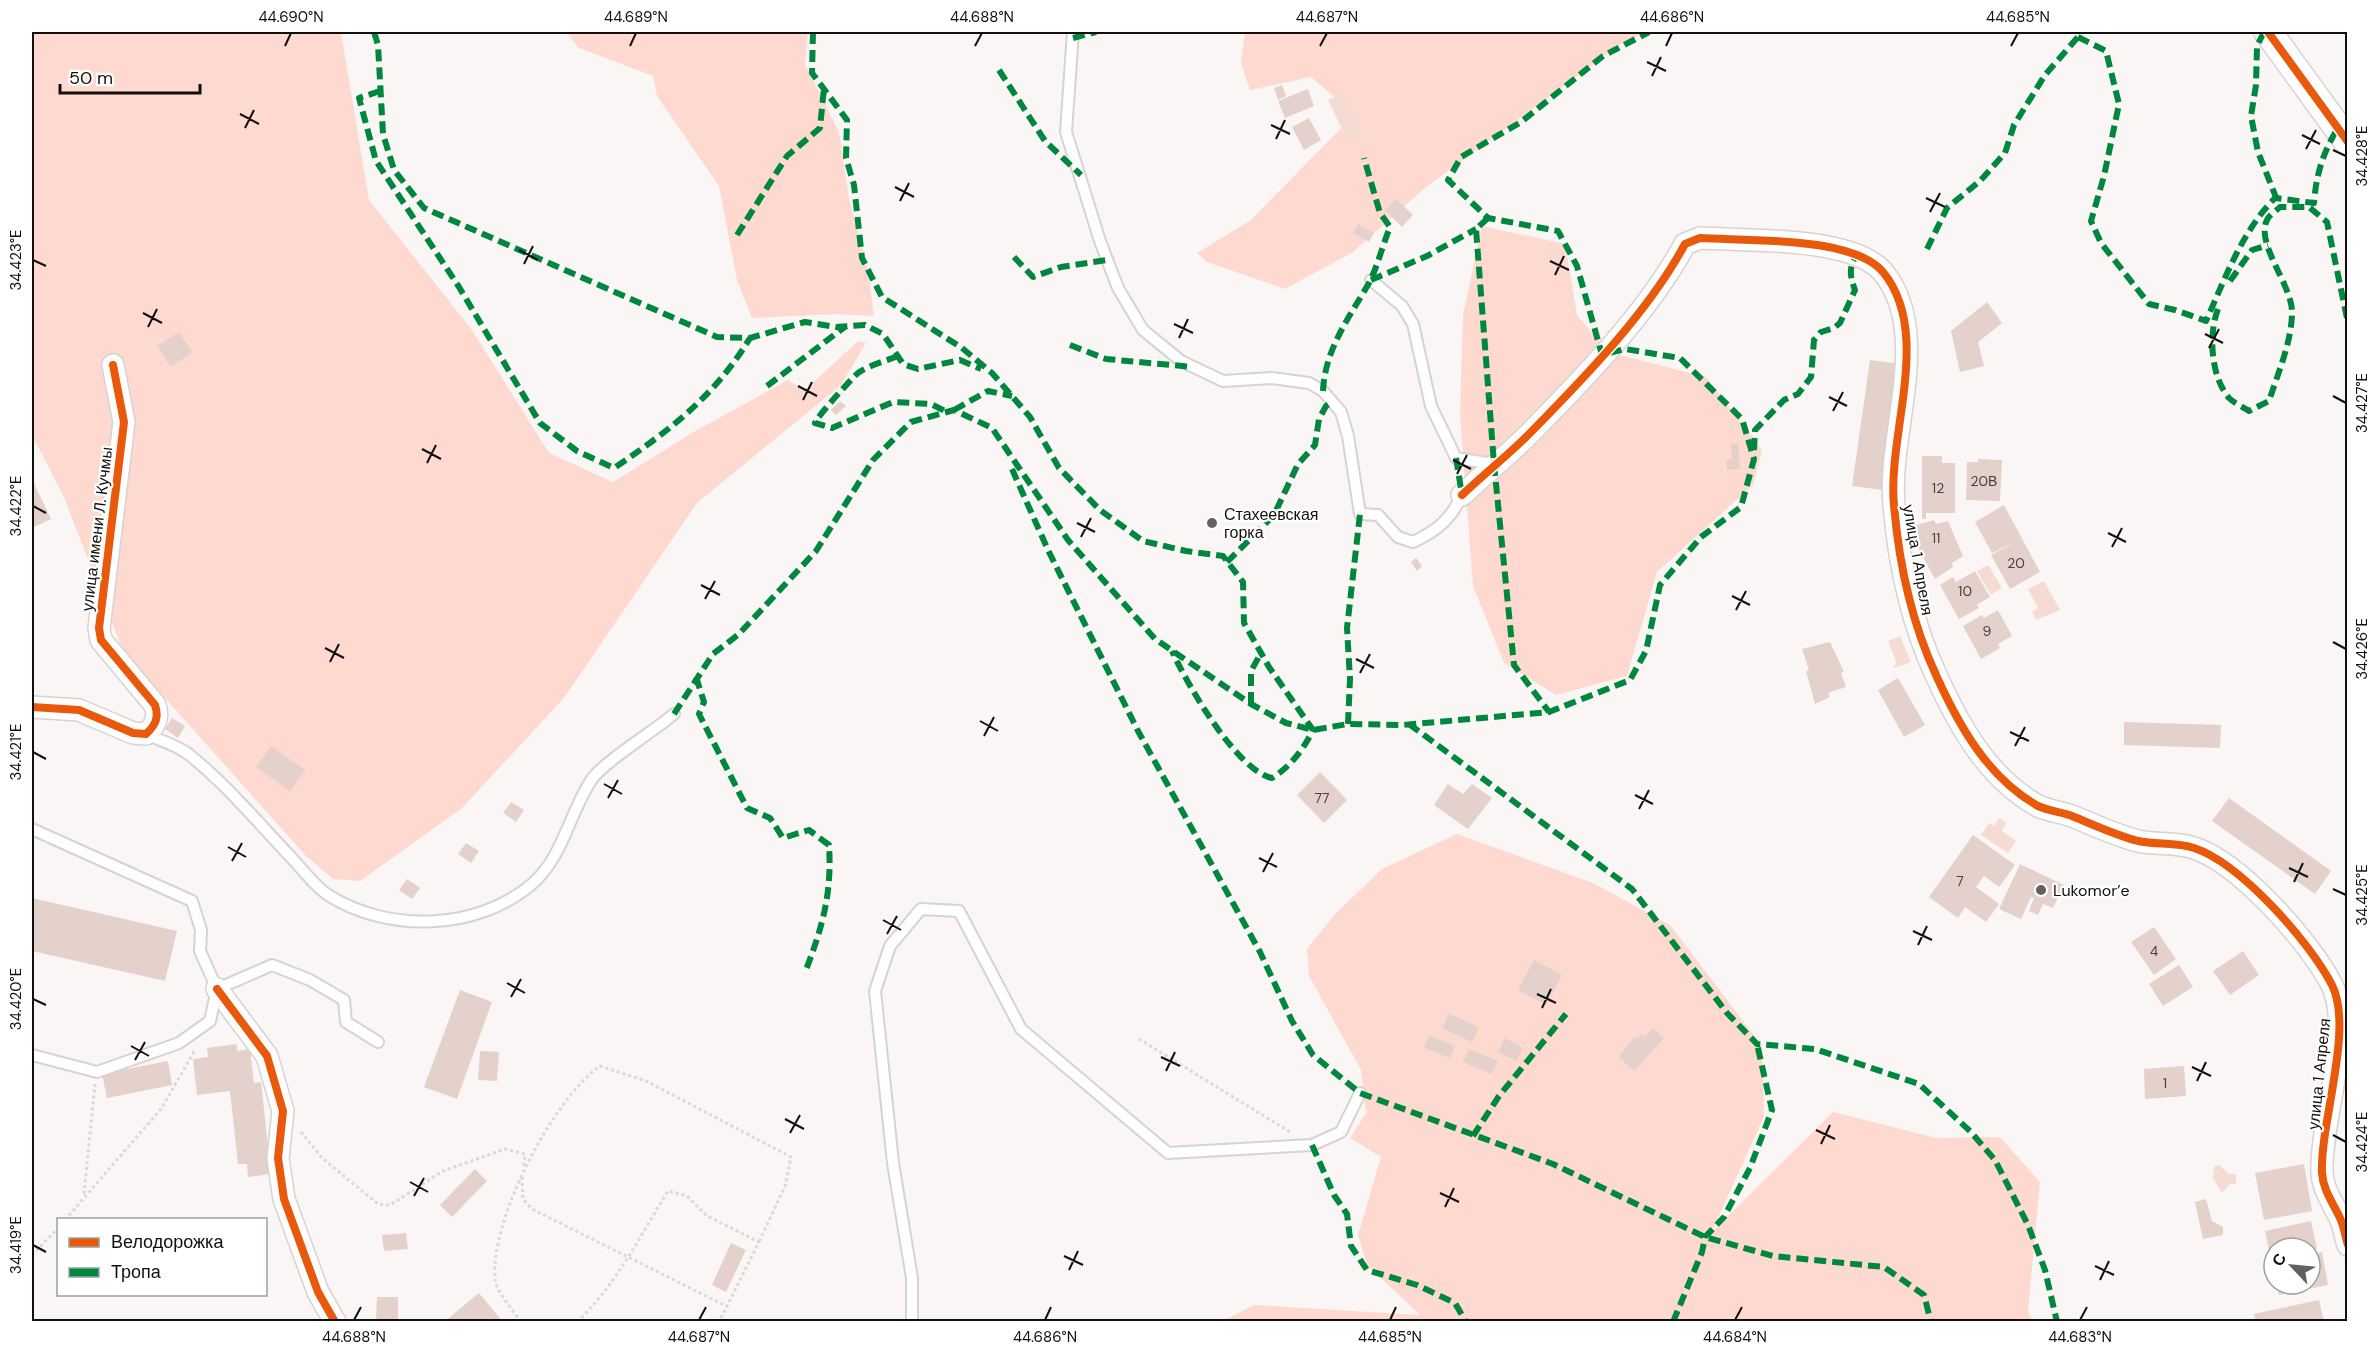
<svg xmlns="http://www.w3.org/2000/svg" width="2379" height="1353" font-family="'DM Sans',sans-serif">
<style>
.green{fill:#fdd9d0}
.water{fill:#f6dbd3}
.building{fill:#e4d1cc}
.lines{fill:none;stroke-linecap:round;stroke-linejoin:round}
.service-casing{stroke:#d6d3d2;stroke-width:14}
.minor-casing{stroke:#d6d3d2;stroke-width:24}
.tertiary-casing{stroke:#d6d3d2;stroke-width:30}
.path{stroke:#dad8d8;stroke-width:3;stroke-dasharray:3 3;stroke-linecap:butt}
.service{stroke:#fefefe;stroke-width:10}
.minor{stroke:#fefefe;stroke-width:21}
.tertiary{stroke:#fefefe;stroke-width:27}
.quiet{stroke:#00873e;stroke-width:6;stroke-dasharray:12 6;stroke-linecap:butt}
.cycleway-casing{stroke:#fff;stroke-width:11}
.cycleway{stroke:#e8590c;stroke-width:8}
.ticks{fill:none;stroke:#12100f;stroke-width:2}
.poi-dot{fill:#636060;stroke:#fff;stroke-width:2}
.labels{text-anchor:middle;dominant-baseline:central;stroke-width:4.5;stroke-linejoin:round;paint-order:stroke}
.number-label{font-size:14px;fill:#46403e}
.poi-label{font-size:16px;fill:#12100f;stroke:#fff;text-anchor:start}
.street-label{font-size:16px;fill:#12100f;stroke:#fff}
.neatline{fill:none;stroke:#12100f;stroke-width:2}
.ticks-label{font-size:15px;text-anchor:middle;fill:#12100f}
</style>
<rect width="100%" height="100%" fill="#faf6f5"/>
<g class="green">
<path d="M32,32H341L369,200L472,330L549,453L613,482L697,430L788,380L804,391L858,341L866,343L841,385L697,503L564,698L462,808L360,881L333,879L306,856L123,651L64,497L32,435Z"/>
<path d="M566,32H808L805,64L839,132L849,199L868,270L874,316L837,314L752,318L737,280L719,186L657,96L653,76L579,48Z"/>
<path d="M1245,32H1646L1621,44L1426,187L1353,252L1285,289L1207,262L1197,253L1251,220L1347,122L1339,101L1311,77L1250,90L1241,63Z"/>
<path d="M1482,226L1565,244L1577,315L1608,352L1706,377L1762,450L1753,485L1657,572L1627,676L1556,695L1504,663L1473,586L1460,413L1463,315Z"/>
<path d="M1457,834L1593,883L1670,925L1762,1046L1764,1117L1711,1233L1833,1112L1936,1138L2000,1137L2040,1182L2028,1311L2032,1321L1221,1322L1254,1305L1420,1315L1367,1265L1358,1235L1381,1157L1350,1138L1366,1113L1361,1070L1309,976L1307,949L1336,913L1382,869Z"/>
</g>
<g class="water">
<path d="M1343,93L1363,135L1348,142L1328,100Z"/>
<path d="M1988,565L2002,588L1991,595L1977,571Z"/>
<path d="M2044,581L2060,610L2036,620L2032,612L2038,608L2028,589Z"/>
<path d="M1900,636L1911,662L1894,668L1893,666L1897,664L1888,641Z"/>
<path d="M1999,818L2006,823L2002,831L2016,841L2008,853L1981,835L1989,823L1994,826Z"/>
<path d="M2219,1165L2229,1174H2236V1184H2230L2222,1193L2213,1178L2214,1167Z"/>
</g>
<g class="building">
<path d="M1282,85L1286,96L1278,100L1274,88Z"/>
<path d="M1308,89L1314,106L1285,118L1278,101Z"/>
<path d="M1309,118L1321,140L1304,150L1292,127Z"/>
<path d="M1396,199L1413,215L1402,227L1385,210Z"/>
<path d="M1358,224L1374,233L1369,242L1353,233Z"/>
<path d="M1987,302L2002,323L1978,342L1984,366L1960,372L1951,331Z"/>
<path d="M179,332L192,352L171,367L157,346Z"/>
<path d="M1870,360L1901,364L1883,490L1852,486Z"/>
<path d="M840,401L846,406L836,415L831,410Z"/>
<path d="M1738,443L1740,469L1727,470L1726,460L1732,459L1731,444Z"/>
<path d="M1922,456H1942V463H1955V513H1926V519H1922Z"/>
<path d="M1978,459L2002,460L2000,501L1966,500L1967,462H1978Z"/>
<path d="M32,479L51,519L32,528Z"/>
<path d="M2004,505L2040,572L2010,589L1991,555L2017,541L1992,553L1975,522Z"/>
<path d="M1934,520L1936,524L1948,521L1963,556L1952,563L1953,567L1935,579L1919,550L1913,526Z"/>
<path d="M1416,558L1422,566L1417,571L1411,562Z"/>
<path d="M1975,571L1990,597L1977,605L1979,608L1959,619L1940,585L1953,577L1956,582Z"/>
<path d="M1998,610L2012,636L1998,644L2000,648L1981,659L1963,626L1982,615L1984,618Z"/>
<path d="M1830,642L1844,672L1841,673L1846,687L1828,693L1830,697L1815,704L1806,671L1809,670L1802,649Z"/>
<path d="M1898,678L1925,725L1904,737L1878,690Z"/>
<path d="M172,718L185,726L178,738L165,729Z"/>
<path d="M2124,722L2221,725L2220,748L2124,745Z"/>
<path d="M271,746L305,770L290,791L256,767Z"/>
<path d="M1320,772L1347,800L1324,823L1297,795Z"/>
<path d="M1448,784L1463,794L1472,784L1492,798L1468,829L1434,805Z"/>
<path d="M2229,798L2331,871L2315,894L2212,821Z"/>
<path d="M511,802L524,810L516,822L503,813Z"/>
<path d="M1973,835L2015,865L1999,887L1984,876L1976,887L1999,904L1986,922L1965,907L1958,918L1929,897Z"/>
<path d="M466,843L479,851L471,863L458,854Z"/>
<path d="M2020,864L2064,885L2053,908L2043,904L2038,915L2029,911L2034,898L2031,897L2021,919L1999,909Z"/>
<path d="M407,879L420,888L412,899L399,890Z"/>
<path d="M32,898L177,931L165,981L32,951Z"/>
<path d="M2154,927L2176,959L2154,975L2131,942Z"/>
<path d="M2243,951L2259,975L2230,995L2213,971Z"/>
<path d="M1534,960L1562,975L1546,1005L1518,990Z"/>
<path d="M2179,965L2193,987L2163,1006L2149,984Z"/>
<path d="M460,990L492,1002L457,1099L424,1087Z"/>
<path d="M1449,1014L1479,1027L1472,1042L1442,1028Z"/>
<path d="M1653,1028L1664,1038L1634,1071L1619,1057L1634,1037L1637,1039L1642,1033L1645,1037Z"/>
<path d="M1429,1035L1455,1046L1450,1058L1424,1048Z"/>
<path d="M1505,1038L1523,1048L1516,1061L1498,1052Z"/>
<path d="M237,1044V1051L250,1049L254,1083L261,1082L271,1174L248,1177L247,1164H238L230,1091L197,1095L193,1059L208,1057L207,1048Z"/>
<path d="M1469,1049L1498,1061L1492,1074L1463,1062Z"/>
<path d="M480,1051L499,1052L497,1081L478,1080Z"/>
<path d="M168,1061L172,1085L107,1098L102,1074Z"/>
<path d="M2184,1066L2186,1096L2145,1099L2144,1069Z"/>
<path d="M2304,1164L2312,1211L2264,1220L2255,1173Z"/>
<path d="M475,1169L487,1181L452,1217L440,1205Z"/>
<path d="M2206,1199L2212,1221L2223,1227V1235L2203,1239L2195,1202Z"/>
<path d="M2311,1221L2317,1249L2274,1248V1259L2271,1260L2265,1231Z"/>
<path d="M406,1233L408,1249L384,1251L382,1235Z"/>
<path d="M731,1243L746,1250L726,1292L712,1285Z"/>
<path d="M2322,1252L2328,1285L2279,1295L2276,1284H2310V1255Z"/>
<path d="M479,1293L503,1322H444Z"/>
<path d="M377,1297H398V1322H376Z"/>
<path d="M2319,1300L2324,1322H2256L2254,1314Z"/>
</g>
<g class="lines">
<defs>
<g id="service">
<path d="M1073,32L1066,132L1100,241L1118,288L1143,330L1181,361L1223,381L1272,378L1309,383L1323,391L1341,412L1348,436L1360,514L1378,515L1398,537L1413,542C1437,531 1451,519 1462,495"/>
<path d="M1371,280L1402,306L1413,324L1431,406L1456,458L1494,464"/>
<path d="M146,734C159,740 176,745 187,753C224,782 255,819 287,853C300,866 313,885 328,895C388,933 477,931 532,884C564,856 569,813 592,779C605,761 654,731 674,714"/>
<path d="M32,829L192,901L201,930L200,951L217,989L210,1021L179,1043L97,1072L32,1055"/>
<path d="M217,989L272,965L310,980L344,1000L346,1022L378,1042"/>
<path d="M912,1322V1278L893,1163L875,991L890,946L921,909L959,911L1021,1029L1168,1153L1312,1145L1341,1132L1360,1093"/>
</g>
<g id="minor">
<path d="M1462,495C1485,473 1511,453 1533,430C1586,376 1649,311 1685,244L1700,238C1746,241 1853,236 1883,272C1933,333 1887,434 1894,505C1899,565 1911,621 1936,675C1959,726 1988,778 2038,806C2049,811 2061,812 2072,816C2094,825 2115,835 2138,841C2156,845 2176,842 2194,848C2240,863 2310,942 2332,985C2354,1029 2320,1122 2322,1173C2323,1190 2333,1203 2340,1218C2344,1226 2345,1236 2348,1245"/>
<path d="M32,707L79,710L133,733L146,734C156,725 159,717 155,705L101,640L99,628L124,422L113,365"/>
<path d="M217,989L267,1056L283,1111L278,1158L284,1199L318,1292L335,1322"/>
</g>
<path id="tertiary" d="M2268,32L2348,142"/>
</defs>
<use href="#service" class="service-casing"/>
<use href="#minor" class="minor-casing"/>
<use href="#tertiary" class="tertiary-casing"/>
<g class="path">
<path d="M1139,1039L1290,1132"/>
<path d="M301,1132L322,1158L378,1204L390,1205L443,1171L505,1149L525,1154L523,1168"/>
<path d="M522,1177L523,1199L532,1209L726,1306"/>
<path d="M84,1194L95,1084"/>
<path d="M65,1220L161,1109L195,1050"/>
<path d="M32,1255L58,1228"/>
<path d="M521,1322C513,1310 496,1292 495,1278C490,1220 553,1099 600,1066L646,1081L791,1157L785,1186L759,1242"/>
<path d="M577,1322C616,1285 640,1236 668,1191L687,1196L707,1216L759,1242L719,1322"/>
</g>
<use href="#service" class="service"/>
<use href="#minor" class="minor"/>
<use href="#tertiary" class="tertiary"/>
<g class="quiet">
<path d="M374,32L378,45L383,134L394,170L424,208L717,337L750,338L805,322L836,327L865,325L883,334L903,364L918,369L960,360L981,369"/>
<path d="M813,32L812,73L847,120L846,158L854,185L862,258L882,297L962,348L992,373L1030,417L1059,468L1100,510L1143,541L1186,551L1223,556L1243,582L1244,623L1269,667L1313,730C1303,750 1291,766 1272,778C1237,771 1187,684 1172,651"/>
<path d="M2264,32L2257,46L2256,85L2251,116L2258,152L2279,205"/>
<path d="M2078,37L2106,51L2119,104L2104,176L2091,221L2101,243L2149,304L2175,310L2206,321C2225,279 2242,231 2275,198L2314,203C2316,175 2323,152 2338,128"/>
<path d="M1073,38L1096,32"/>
<path d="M999,70L1045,141L1081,175"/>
<path d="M380,91L359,98L376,161L459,287L540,423L577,451L614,468C669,431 715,396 750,338"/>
<path d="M1488,218L1476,229L1494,464L1514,665L1549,712"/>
<path d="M737,235L787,156L820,128L824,88"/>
<path d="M1927,249L1947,208L1980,181L2005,153L2014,125L2045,75L2078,37V32"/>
<path d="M1014,257L1033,277L1061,267L1107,260"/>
<path d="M1371,280L1427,256L1476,229"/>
<path d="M2230,281L2252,250L2268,245"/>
<path d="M2218,309C2208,335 2211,377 2229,398C2234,403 2243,407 2249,411L2269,401C2278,373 2292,341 2292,312C2292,285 2255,243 2267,220C2269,215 2276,211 2280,207H2309L2327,222L2348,323"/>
<path d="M1070,345L1106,359L1193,367"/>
<path d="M898,356C886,361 869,365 858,373C852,378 816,418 815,423L832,428L893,402L931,404L947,412"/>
<path d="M767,386L846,326"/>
<path d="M1323,391C1325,349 1349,318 1369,283C1377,268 1383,244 1390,227L1380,213L1364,158"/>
<path d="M954,410L988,391L1012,396"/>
<path d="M1754,450L1755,430L1784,400L1798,394L1811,377L1814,340L1821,332L1834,328L1840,323L1855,290C1849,274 1849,266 1858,253"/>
<path d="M1456,458L1462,495"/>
<path d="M1012,469L1048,550L1138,731L1260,952L1292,1021L1313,1055L1360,1093L1553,1164L1705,1237L1773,1256L1884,1267L1924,1295L1931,1322"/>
<path d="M1227,562L1274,515L1298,464L1315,445L1319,419L1326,406L1332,402"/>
<path d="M696,677L704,702L699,714L747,808L770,818L783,838L809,830L829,845C832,893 823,925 806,970"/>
<path d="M1251,704V671L1261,653"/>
<path d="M674,714L713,654L739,634L816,551L873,460L911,422L954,410L992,428L1068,540L1155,639L1251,704L1286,723L1313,730L1348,724L1403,725L1549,712L1630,680L1646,651L1660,585L1701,537L1741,507L1754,459L1742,419L1680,358L1625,349L1602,355L1577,266L1558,231L1488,218L1448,180L1461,157L1521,122L1603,56L1649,32"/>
<path d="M1348,724L1350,679L1347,628L1360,514"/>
<path d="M1409,724L1632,889L1727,1013L1757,1044L1815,1049L1919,1084L1970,1131L1995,1160L2028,1225L2045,1270L2057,1322"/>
<path d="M1473,1136L1499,1096L1566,1014"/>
<path d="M1312,1145L1334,1195L1347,1214L1351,1246L1367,1270L1417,1285L1455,1303L1466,1322"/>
<path d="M1673,1322L1702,1252L1705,1237L1724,1217L1750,1168L1772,1110L1757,1044"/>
</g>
<defs>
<g id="cycleway">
<path d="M2268,32L2348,142"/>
<path d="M1462,495C1485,473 1511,453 1533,430C1586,376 1649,311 1685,244L1700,238C1746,241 1853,236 1883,272C1933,333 1887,434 1894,505C1899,565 1911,621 1936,675C1959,726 1988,778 2038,806C2049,811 2061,812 2072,816C2094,825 2115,835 2138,841C2156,845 2176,842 2194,848C2240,863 2310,942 2332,985C2354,1029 2320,1122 2322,1173C2323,1190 2333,1203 2340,1218C2344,1226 2345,1236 2348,1245"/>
<path d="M32,707L79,710L133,733L146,734C156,725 159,717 155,705L101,640L99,628L124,422L113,365"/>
<path d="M217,989L267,1056L283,1111L278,1158L284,1199L318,1292L335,1322"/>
</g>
</defs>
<use href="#cycleway" class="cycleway-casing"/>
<use href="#cycleway" class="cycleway"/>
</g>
<path class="ticks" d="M285,46L291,33M630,46L636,33M975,46L982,33M1320,46L1327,33M1666,46L1672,33M2011,46L2018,33M1647,62L1666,71M1652,76L1661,57M240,114L259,124M1271,125L1290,134M245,128L254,110M2302,135L2320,144M1276,139L1285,120M2306,149L2316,130M2333,150L2346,156M895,187L914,197M1926,198L1945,207M900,201L909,183M1930,212L1940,193M519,250L538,260M33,260L46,266M1550,261L1569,270M524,264L533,246M1555,275L1564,256M143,313L162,323M1174,324L1193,333M148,327L157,309M2205,334L2223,343M1179,338L1188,319M2209,348L2219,329M798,386L817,396M2333,396L2346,403M1829,397L1847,406M803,400L812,382M1833,411L1843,392M422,449L441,459M1453,460L1471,469M427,463L436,445M1457,474L1467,455M33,506L46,513M1077,523L1095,532M2108,533L2126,542M1081,537L1091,518M2112,547L2122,528M701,585L720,595M1732,596L1750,605M705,599L715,581M1736,610L1746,591M2333,642L2346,649M325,648L344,658M1356,659L1374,668M330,662L339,644M1360,673L1370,654M980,721L998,731M2010,732L2029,741M984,736L994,717M2015,746L2025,727M33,752L46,759M604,784L622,794M1635,795L1653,804M608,798L618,780M1639,809L1649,790M228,847L246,857M1259,858L1277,867M232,861L242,843M2289,868L2308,877M1263,872L1273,853M2294,882L2303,863M2333,889L2346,895M883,920L901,930M1913,931L1932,940M887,934L897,916M1918,945L1927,926M507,983L525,993M1537,994L1556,1003M511,997L521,979M33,999L46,1005M1542,1008L1551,989M131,1046L149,1056M1161,1057L1180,1066M135,1060L145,1042M2192,1067L2211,1076M1166,1071L1175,1052M2197,1081L2206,1062M785,1119L804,1129M1816,1130L1835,1139M790,1133L800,1115M2333,1135L2346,1142M1821,1144L1830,1125M410,1182L428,1192M1440,1193L1459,1202M414,1196L424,1178M1445,1207L1454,1188M33,1245L46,1252M1064,1256L1083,1265M2095,1266L2114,1275M1069,1270L1078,1251M2100,1280L2109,1261M354,1320L361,1307M699,1320L706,1307M1045,1320L1051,1307M1390,1320L1396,1307M1735,1320L1742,1307M2080,1320L2087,1307"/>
<g class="poi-dot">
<circle cx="1212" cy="523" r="6"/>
<circle cx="2041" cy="890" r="6"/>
</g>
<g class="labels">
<g class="number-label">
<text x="1984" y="481">20В</text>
<text x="1938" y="488">12</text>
<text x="1936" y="538">11</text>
<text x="2016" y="563">20</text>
<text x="1965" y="591">10</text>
<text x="1987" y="631">9</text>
<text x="1322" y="798">77</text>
<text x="1960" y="881">7</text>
<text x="2154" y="951">4</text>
<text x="2165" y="1083">1</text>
</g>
<g class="poi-label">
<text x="1224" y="514">Стахеевская<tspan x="1224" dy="18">горка</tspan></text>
<text x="2053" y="890">Lukomor’e</text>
</g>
<g class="street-label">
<text transform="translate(97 529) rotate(-83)">улица имени Л. Кучмы</text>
<text transform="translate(1918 560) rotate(80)">улица 1 Апреля</text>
<text transform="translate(2319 1074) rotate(-84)">улица 1 Апреля</text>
</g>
</g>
<rect width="2379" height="1353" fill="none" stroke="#ffffff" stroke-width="66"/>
<rect x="57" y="1218" width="210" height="78" fill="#ffffff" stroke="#a09f9f" stroke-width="1.5"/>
<rect x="69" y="1238" width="30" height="9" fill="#e8590c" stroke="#a09f9f" stroke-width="1.5"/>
<text x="111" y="1248" font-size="18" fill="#12100f">Велодорожка</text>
<rect x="69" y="1268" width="30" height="9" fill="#00873e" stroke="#a09f9f" stroke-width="1.5"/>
<text x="111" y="1278" font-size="18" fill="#12100f">Тропа</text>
<g transform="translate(2292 1266) rotate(296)"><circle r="28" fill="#ffffff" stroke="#a09f9f" stroke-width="1.5"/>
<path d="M0-4.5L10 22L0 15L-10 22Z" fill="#636060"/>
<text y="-9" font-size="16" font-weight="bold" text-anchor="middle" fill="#12100f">С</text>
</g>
<path d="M60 84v9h140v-9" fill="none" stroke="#12100f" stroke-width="3"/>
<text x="69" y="84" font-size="18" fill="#12100f" stroke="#ffffff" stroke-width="4.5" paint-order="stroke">50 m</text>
<rect x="33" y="33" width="2313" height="1287" class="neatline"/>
<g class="ticks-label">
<text x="291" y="22">44.690°N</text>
<text x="636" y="22">44.689°N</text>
<text x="982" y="22">44.688°N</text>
<text x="1327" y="22">44.687°N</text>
<text x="1672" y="22">44.686°N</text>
<text x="2018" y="22">44.685°N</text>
<text transform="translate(2362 156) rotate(-90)" y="5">34.428°E</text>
<text transform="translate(16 260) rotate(-90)" y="5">34.423°E</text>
<text transform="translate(2362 403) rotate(-90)" y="5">34.427°E</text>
<text transform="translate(16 506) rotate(-90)" y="5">34.422°E</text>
<text transform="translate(2362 649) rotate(-90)" y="5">34.426°E</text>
<text transform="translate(16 752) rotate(-90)" y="5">34.421°E</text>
<text transform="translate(2362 895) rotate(-90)" y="5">34.425°E</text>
<text transform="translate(16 999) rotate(-90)" y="5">34.420°E</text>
<text transform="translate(2362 1142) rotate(-90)" y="5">34.424°E</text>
<text transform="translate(16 1245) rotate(-90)" y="5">34.419°E</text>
<text x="354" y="1342">44.688°N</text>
<text x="699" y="1342">44.687°N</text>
<text x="1045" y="1342">44.686°N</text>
<text x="1390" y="1342">44.685°N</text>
<text x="1735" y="1342">44.684°N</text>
<text x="2080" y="1342">44.683°N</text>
</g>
</svg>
